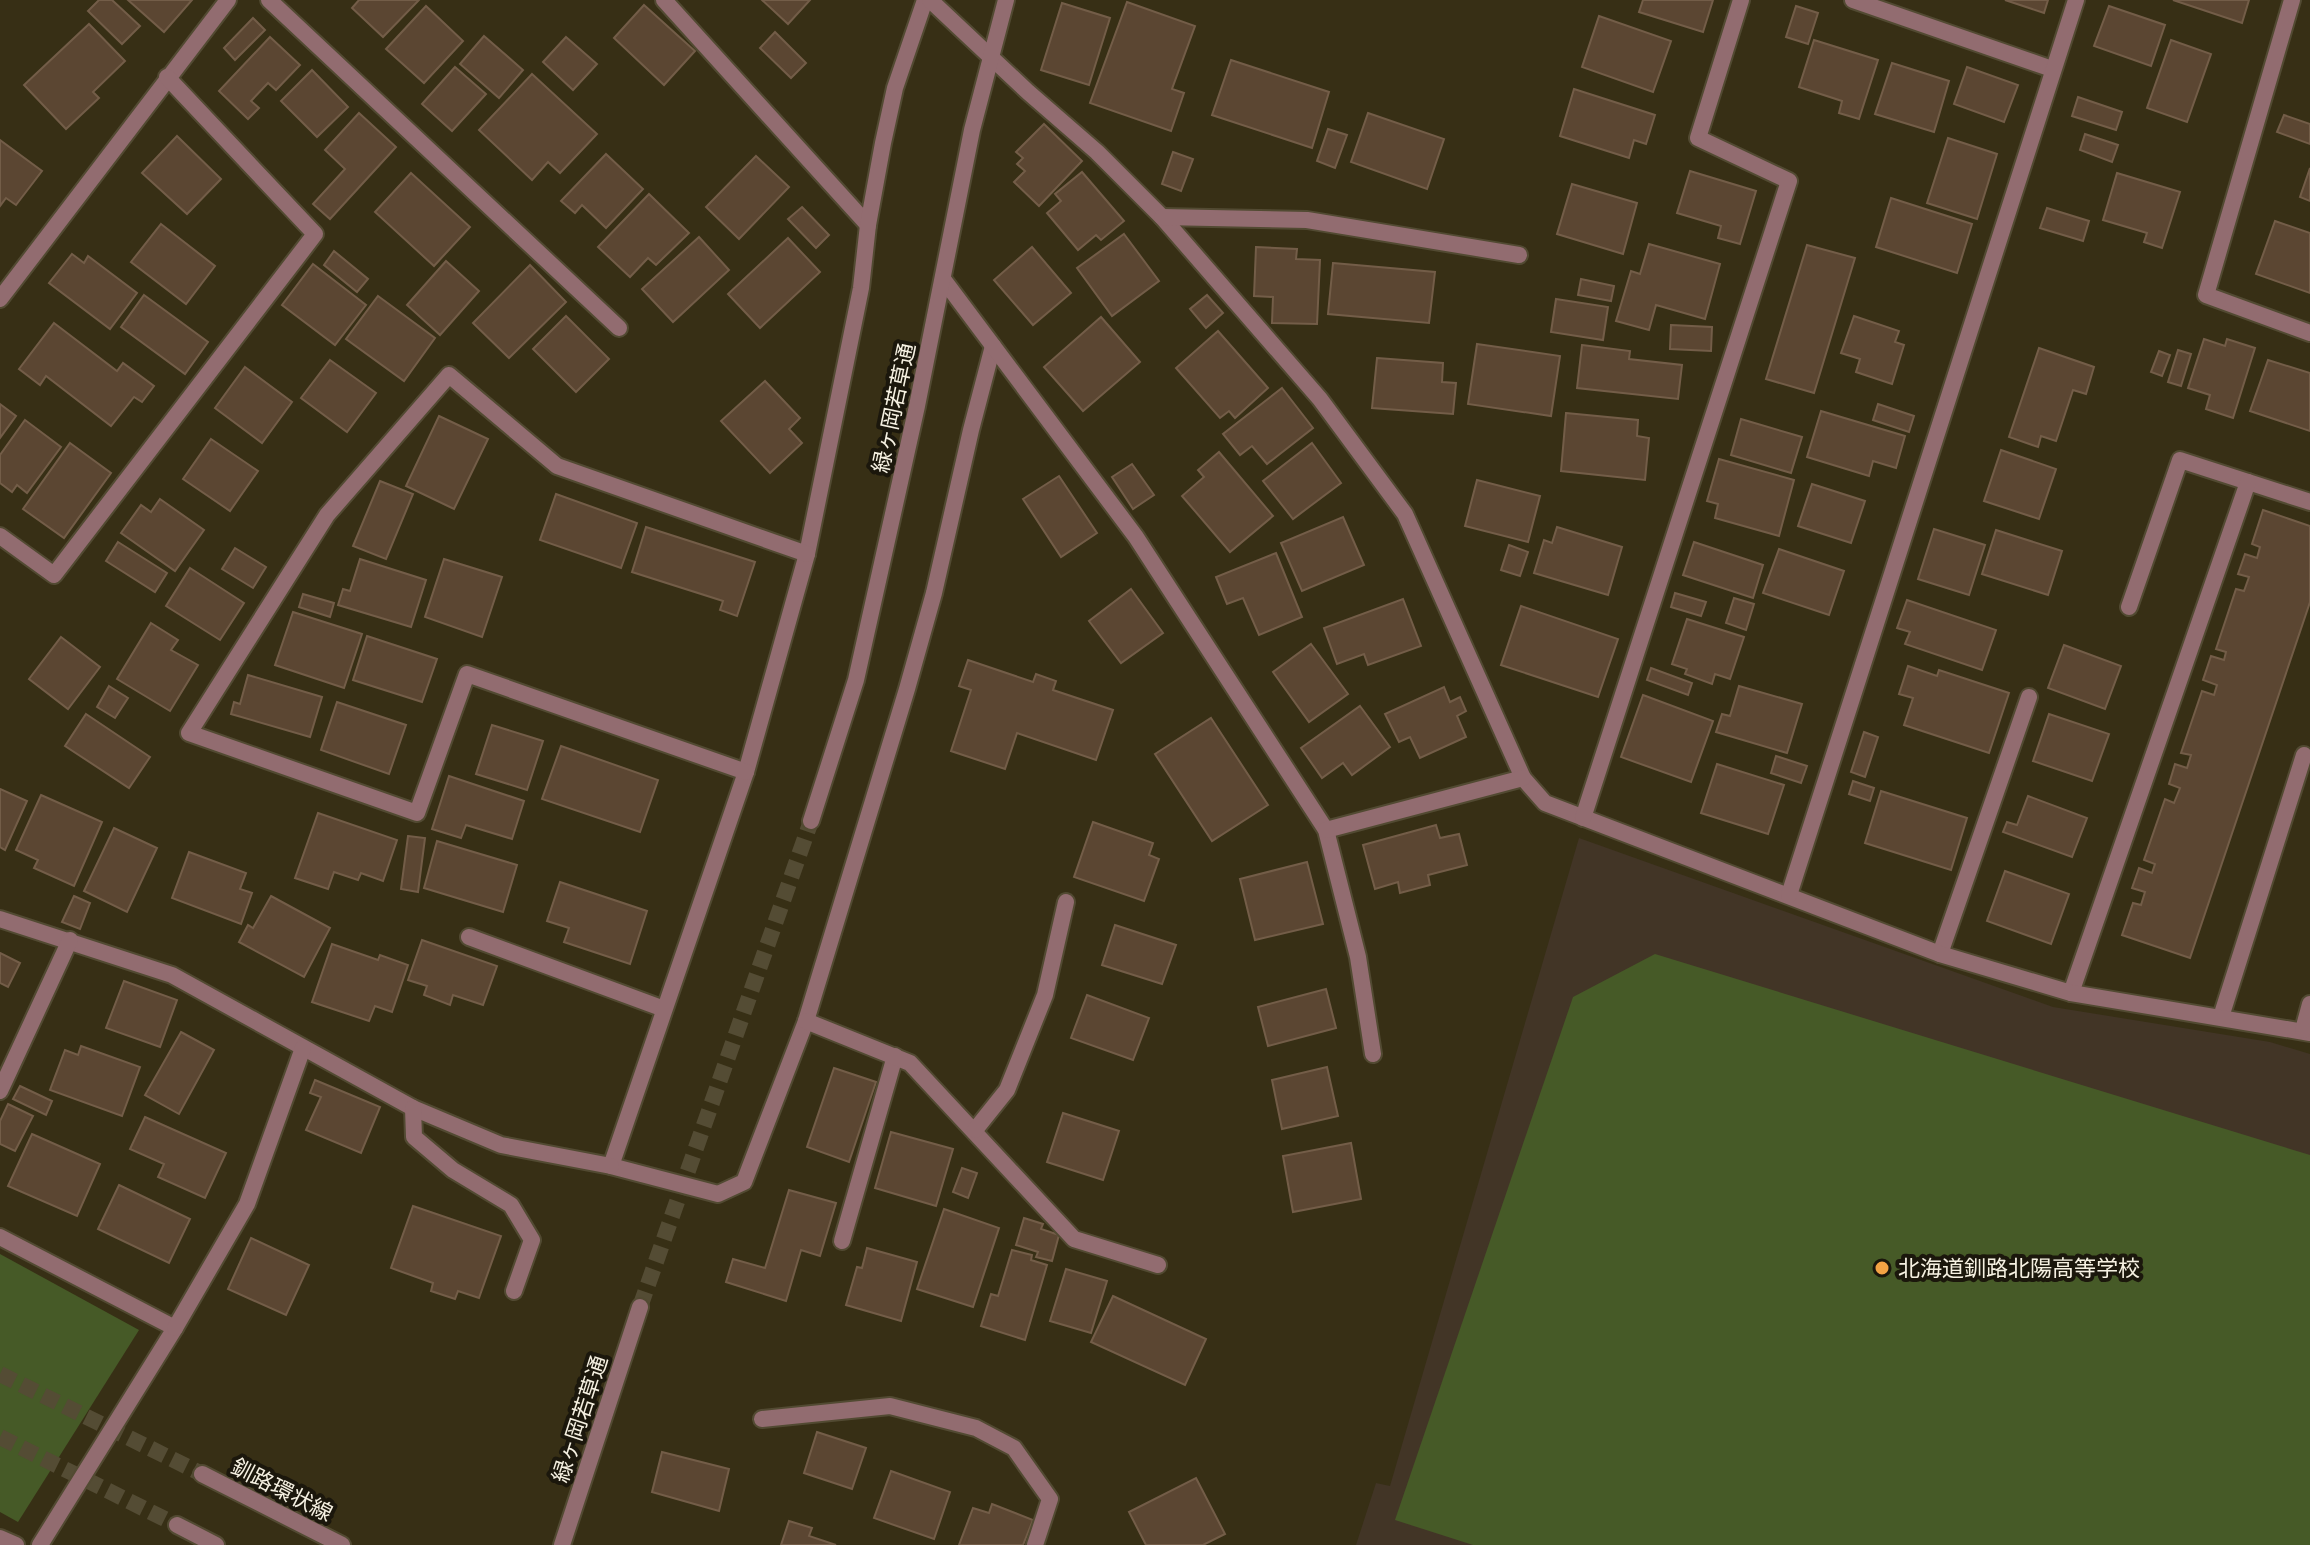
<svg xmlns="http://www.w3.org/2000/svg" width="2310" height="1545" font-family="'Roboto Condensed','Noto Sans JP',sans-serif">
<style>
.education{fill:#423526}
.green{fill:#465a27}
.building{fill:#5b4632;stroke:#735d48;stroke-width:2}
.lines{fill:none;stroke-linecap:round;stroke-linejoin:round}
.tertiary-tunnel{stroke:#544c34;stroke-width:16;stroke-dasharray:16 8;stroke-linecap:butt}
.service-casing{stroke:#524a32;stroke-width:20}
.minor-casing{stroke:#524a32;stroke-width:20}
.tertiary-casing{stroke:#524a32;stroke-width:20}
.service{stroke:#926c70;stroke-width:16}
.minor{stroke:#926c70;stroke-width:16}
.tertiary{stroke:#926c70;stroke-width:16}
.poi-dot{fill:#f4a344;stroke:#1b170c;stroke-width:3}
.labels{text-anchor:middle;dominant-baseline:central;stroke-width:8;stroke-linejoin:round;paint-order:stroke}
.street-label{font-size:22px;fill:#f6f1e2;stroke:#1b170c}
.poi-label{font-size:22px;fill:#f6f1e2;stroke:#1b170c;text-anchor:start}
</style>
<rect width="100%" height="100%" fill="#372f15"/>
<path class="education" d="M1579,838L2053,1007L2270,1042L2310,1054V1545H1356L1376,1483L1390,1486Z"/>
<g class="green">
<path d="M1655,954L2310,1155V1545H1473L1395,1520L1573,997Z"/>
<path d="M0,1254L139,1330L18,1522L0,1512Z"/>
</g>
<g class="building">
<path d="M99,0H112L140,26L122,44L88,11Z"/>
<path d="M128,0H192L164,32Z"/>
<path d="M359,0H419L383,37L352,8Z"/>
<path d="M762,0H810L788,24Z"/>
<path d="M1643,0H1713L1703,32L1639,12Z"/>
<path d="M2005,0H2048L2044,13Z"/>
<path d="M2173,0H2249L2242,23Z"/>
<path d="M1127,2L1195,26L1172,89L1184,93L1171,131L1090,103Z"/>
<path d="M1062,3L1110,18L1089,85L1041,70Z"/>
<path d="M644,5L695,51L664,85L614,38Z"/>
<path d="M426,6L463,41L424,83L386,49Z"/>
<path d="M1796,6L1818,13L1808,44L1786,37Z"/>
<path d="M2109,6L2165,25L2151,66L2094,46Z"/>
<path d="M1599,16L1671,41L1653,92L1582,67Z"/>
<path d="M253,18L265,30L235,60L224,48Z"/>
<path d="M89,24L125,61L93,92L99,98L66,129L24,85Z"/>
<path d="M775,32L806,63L791,78L760,48Z"/>
<path d="M484,36L523,70L499,98L460,64Z"/>
<path d="M270,37L300,65L276,90L268,83L251,101L259,108L248,119L219,91Z"/>
<path d="M566,37L597,64L573,90L543,62Z"/>
<path d="M1814,40L1878,60L1859,119L1839,113L1842,101L1799,87Z"/>
<path d="M2171,40L2211,54L2187,122L2147,108Z"/>
<path d="M1231,60L1329,92L1312,148L1212,115Z"/>
<path d="M1892,63L1949,81L1934,132L1875,114Z"/>
<path d="M455,67L486,94L452,131L422,104Z"/>
<path d="M1967,67L2018,85L2004,122L1954,104Z"/>
<path d="M312,70L348,107L317,137L281,101Z"/>
<path d="M532,74L597,134L560,173L548,162L532,180L479,130Z"/>
<path d="M1574,89L1655,115L1646,144L1634,140L1629,158L1560,136Z"/>
<path d="M2078,97L2122,112L2116,130L2072,116Z"/>
<path d="M359,113L396,147L330,219L313,204L345,169L325,150Z"/>
<path d="M1368,113L1444,139L1427,189L1351,162Z"/>
<path d="M2284,115L2310,124V144L2277,132Z"/>
<path d="M1044,124L1082,161L1039,206L1014,182L1025,171L1017,164L1023,158L1016,152Z"/>
<path d="M1328,129L1347,135L1335,168L1317,161Z"/>
<path d="M2085,134L2118,145L2112,162L2080,150Z"/>
<path d="M177,136L221,179L187,214L142,173Z"/>
<path d="M1948,138L1997,154L1977,219L1927,203Z"/>
<path d="M0,140L42,171L16,205L6,198L0,206Z"/>
<path d="M1173,152L1193,159L1181,191L1162,184Z"/>
<path d="M606,154L643,189L606,228L582,205L575,213L561,201Z"/>
<path d="M756,156L789,187L739,239L706,207Z"/>
<path d="M2310,168V201L2300,197Z"/>
<path d="M1690,171L1756,191L1740,244L1718,238L1721,226L1677,213Z"/>
<path d="M1082,172L1124,221L1101,240L1096,235L1078,250L1047,213L1061,201L1055,194Z"/>
<path d="M411,173L470,227L434,266L375,212Z"/>
<path d="M2117,173L2180,192L2162,248L2144,242L2147,233L2103,220Z"/>
<path d="M1572,184L1637,203L1623,254L1557,234Z"/>
<path d="M649,194L689,233L656,265L648,258L630,277L598,247Z"/>
<path d="M1891,198L1972,224L1957,273L1876,247Z"/>
<path d="M802,207L829,235L816,248L788,219Z"/>
<path d="M2047,208L2089,221L2083,241L2040,228Z"/>
<path d="M2275,221L2310,233V293L2256,274Z"/>
<path d="M161,224L215,266L186,304L131,262Z"/>
<path d="M1124,234L1159,281L1112,316L1077,268Z"/>
<path d="M699,237L729,270L673,322L642,289Z"/>
<path d="M788,238L820,272L760,328L728,294Z"/>
<path d="M1649,244L1720,264L1705,319L1656,305L1649,330L1616,321L1631,271L1640,274Z"/>
<path d="M1807,245L1855,258L1814,393L1766,379Z"/>
<path d="M1032,247L1071,293L1033,325L994,280Z"/>
<path d="M1256,247L1297,249L1296,259L1320,260L1317,324L1272,323L1273,297L1254,296Z"/>
<path d="M334,251L368,279L357,292L324,265Z"/>
<path d="M72,254L84,263L88,256L137,293L110,329L49,283Z"/>
<path d="M446,261L479,291L440,335L407,305Z"/>
<path d="M1333,263L1435,272L1429,323L1328,314Z"/>
<path d="M313,264L366,305L335,345L282,305Z"/>
<path d="M530,265L566,302L509,358L473,323Z"/>
<path d="M1581,279L1614,286L1611,301L1578,295Z"/>
<path d="M144,295L208,342L185,374L121,327Z"/>
<path d="M1207,295L1223,313L1206,328L1190,309Z"/>
<path d="M378,296L435,338L404,381L346,339Z"/>
<path d="M1556,299L1608,307L1603,340L1551,332Z"/>
<path d="M566,316L609,359L576,392L533,349Z"/>
<path d="M1854,316L1899,331L1895,342L1904,345L1892,384L1856,372L1860,359L1841,353Z"/>
<path d="M1101,317L1140,362L1083,411L1044,367Z"/>
<path d="M54,323L117,371L123,363L154,386L142,402L134,397L111,426L46,376L40,385L19,369Z"/>
<path d="M1671,325L1712,327L1711,351L1670,349Z"/>
<path d="M1218,331L1268,388L1235,418L1229,411L1220,418L1176,368Z"/>
<path d="M2204,339L2225,346L2227,339L2255,348L2233,418L2206,409L2210,395L2188,388Z"/>
<path d="M1477,344L1560,356L1551,416L1468,404Z"/>
<path d="M1582,345L1630,351L1629,359L1682,365L1678,399L1577,388Z"/>
<path d="M2039,348L2094,367L2086,394L2073,390L2056,441L2041,436L2038,447L2009,437Z"/>
<path d="M2178,350L2191,354L2181,386L2168,382Z"/>
<path d="M2159,351L2170,355L2162,376L2151,372Z"/>
<path d="M1377,358L1443,363L1442,382L1456,383L1453,414L1372,408Z"/>
<path d="M330,360L376,393L347,432L301,398Z"/>
<path d="M2268,360L2310,373V431L2250,411Z"/>
<path d="M245,367L292,402L262,443L215,408Z"/>
<path d="M765,381L800,418L789,429L802,443L770,473L721,421Z"/>
<path d="M1282,388L1313,428L1267,464L1252,446L1240,455L1223,434Z"/>
<path d="M0,404L16,416L0,438Z"/>
<path d="M1878,404L1914,416L1909,432L1873,420Z"/>
<path d="M1821,411L1905,436L1896,468L1873,461L1869,476L1807,457Z"/>
<path d="M1566,413L1638,420L1637,436L1649,438L1645,480L1561,471Z"/>
<path d="M439,416L488,439L454,509L406,486Z"/>
<path d="M1741,419L1802,437L1791,473L1731,455Z"/>
<path d="M25,420L61,447L27,493L17,485L12,492L0,483V455Z"/>
<path d="M211,439L258,471L230,511L183,479Z"/>
<path d="M70,443L111,473L64,538L23,509Z"/>
<path d="M1312,443L1341,483L1293,519L1263,481Z"/>
<path d="M2001,450L2056,469L2039,519L1984,501Z"/>
<path d="M1219,452L1273,516L1230,552L1182,496L1204,477L1198,470Z"/>
<path d="M1719,459L1794,480L1779,536L1715,518L1718,504L1707,501Z"/>
<path d="M1132,464L1154,495L1133,509L1112,477Z"/>
<path d="M1059,476L1097,533L1061,557L1023,499Z"/>
<path d="M1477,480L1540,496L1528,542L1465,526Z"/>
<path d="M380,481L413,494L386,559L353,546Z"/>
<path d="M1812,484L1865,501L1851,543L1798,526Z"/>
<path d="M556,494L637,523L621,568L540,540Z"/>
<path d="M160,499L204,530L175,571L121,533L141,505L151,512Z"/>
<path d="M2263,510L2310,526V602L2190,958L2122,935L2133,903L2141,905L2145,892L2132,888L2139,868L2152,873L2155,864L2144,860L2165,799L2174,803L2180,788L2169,784L2175,764L2187,768L2191,755L2181,753L2202,691L2214,695L2217,685L2203,680L2211,656L2224,660L2226,652L2216,649L2236,589L2244,591L2249,577L2238,574L2245,554L2257,558L2260,547L2252,544Z"/>
<path d="M1343,517L1364,565L1302,591L1281,543Z"/>
<path d="M646,527L755,562L737,616L720,610L723,601L632,572Z"/>
<path d="M1557,527L1622,547L1608,595L1534,573L1544,540L1552,543Z"/>
<path d="M1934,529L1985,545L1969,595L1918,579Z"/>
<path d="M1996,530L2062,551L2048,595L1982,574Z"/>
<path d="M118,542L167,573L155,592L106,561Z"/>
<path d="M1694,542L1763,565L1753,598L1683,575Z"/>
<path d="M1509,545L1528,552L1520,576L1501,570Z"/>
<path d="M235,548L266,567L253,588L222,569Z"/>
<path d="M1779,549L1844,571L1829,615L1763,593Z"/>
<path d="M1276,553L1302,617L1259,635L1243,598L1227,604L1216,577Z"/>
<path d="M360,559L426,580L411,627L338,605L343,589L350,591Z"/>
<path d="M444,559L502,577L482,637L425,617Z"/>
<path d="M190,568L244,603L220,640L166,606Z"/>
<path d="M1131,589L1163,633L1121,663L1089,621Z"/>
<path d="M1675,593L1706,602L1701,616L1671,607Z"/>
<path d="M303,594L334,603L330,617L299,607Z"/>
<path d="M1734,598L1754,604L1746,630L1726,623Z"/>
<path d="M1403,599L1421,646L1368,665L1364,654L1337,664L1324,628Z"/>
<path d="M1907,600L1996,630L1982,670L1905,644L1910,632L1897,628Z"/>
<path d="M1521,606L1618,639L1598,697L1501,665Z"/>
<path d="M293,612L362,634L344,688L275,665Z"/>
<path d="M1687,619L1744,637L1730,679L1715,674L1712,684L1685,674L1687,669L1672,664Z"/>
<path d="M151,623L178,640L171,650L198,665L170,711L117,679Z"/>
<path d="M367,636L437,659L422,702L353,680Z"/>
<path d="M61,637L100,667L68,709L29,679Z"/>
<path d="M1311,644L1348,694L1309,722L1273,672Z"/>
<path d="M2064,645L2121,666L2105,709L2048,688Z"/>
<path d="M968,660L1033,682L1036,674L1056,681L1053,690L1113,710L1096,760L1017,733L1005,769L951,751L971,690L959,686Z"/>
<path d="M1908,666L1937,676L1939,670L2009,693L1989,753L1904,725L1913,698L1899,694Z"/>
<path d="M1651,668L1692,683L1688,695L1647,680Z"/>
<path d="M248,675L322,697L310,737L231,714L234,702L240,704Z"/>
<path d="M109,686L128,698L115,718L97,707Z"/>
<path d="M1739,686L1802,704L1787,753L1716,732L1722,714L1730,716Z"/>
<path d="M1444,687L1450,702L1460,697L1466,711L1457,716L1466,737L1420,758L1410,737L1399,742L1385,714Z"/>
<path d="M1643,695L1713,721L1691,782L1621,757Z"/>
<path d="M337,702L406,725L389,774L321,750Z"/>
<path d="M1360,706L1390,747L1352,775L1343,763L1322,778L1301,748Z"/>
<path d="M86,714L150,757L129,788L65,746Z"/>
<path d="M2049,714L2109,734L2092,781L2033,761Z"/>
<path d="M1211,718L1268,805L1212,841L1155,754Z"/>
<path d="M492,725L543,741L527,790L476,774Z"/>
<path d="M1864,732L1878,737L1865,777L1851,772Z"/>
<path d="M561,746L658,780L640,832L542,799Z"/>
<path d="M1776,756L1807,766L1801,783L1771,773Z"/>
<path d="M1717,764L1784,785L1768,834L1701,813Z"/>
<path d="M449,776L524,801L512,839L466,825L461,838L432,829Z"/>
<path d="M1853,781L1874,788L1870,801L1849,794Z"/>
<path d="M0,789L27,801L5,850L0,847Z"/>
<path d="M1881,791L1967,818L1951,870L1865,843Z"/>
<path d="M41,795L102,822L74,886L34,868L38,860L16,850Z"/>
<path d="M2028,796L2087,818L2072,857L2003,832L2007,822L2017,825Z"/>
<path d="M318,813L397,840L383,881L361,873L358,880L334,872L328,889L295,878Z"/>
<path d="M1093,822L1153,843L1149,855L1159,859L1144,901L1074,877Z"/>
<path d="M1436,825L1440,838L1459,834L1467,865L1428,875L1430,885L1400,893L1398,882L1375,889L1363,845Z"/>
<path d="M114,828L157,848L127,912L84,891Z"/>
<path d="M408,836L425,838L418,892L401,889Z"/>
<path d="M437,841L517,865L503,912L424,888Z"/>
<path d="M189,852L246,873L240,889L252,893L241,924L172,898Z"/>
<path d="M1307,862L1323,924L1255,940L1240,879Z"/>
<path d="M2005,871L2069,894L2051,944L1987,921Z"/>
<path d="M560,882L647,911L630,964L564,942L569,928L547,921Z"/>
<path d="M74,896L90,903L80,929L62,922Z"/>
<path d="M271,896L330,928L304,977L239,942L248,925L253,928Z"/>
<path d="M1115,925L1176,945L1162,984L1102,965Z"/>
<path d="M422,940L497,966L483,1005L453,995L450,1005L424,995L427,986L408,980Z"/>
<path d="M332,944L378,960L380,955L408,965L392,1012L375,1006L369,1021L312,1002Z"/>
<path d="M0,953L20,963L8,987L0,983Z"/>
<path d="M124,981L177,1000L160,1047L106,1028Z"/>
<path d="M1326,989L1336,1028L1268,1046L1258,1007Z"/>
<path d="M1087,995L1149,1018L1133,1060L1071,1038Z"/>
<path d="M181,1032L214,1050L179,1114L145,1095Z"/>
<path d="M81,1046L140,1067L122,1116L50,1090L65,1050L78,1055Z"/>
<path d="M1327,1067L1338,1116L1282,1129L1272,1080Z"/>
<path d="M834,1068L876,1082L849,1162L807,1147Z"/>
<path d="M315,1080L380,1107L361,1153L306,1130L321,1097L310,1093Z"/>
<path d="M20,1086L52,1101L46,1115L13,1099Z"/>
<path d="M8,1104L33,1116L15,1151L0,1144V1121Z"/>
<path d="M1063,1113L1119,1131L1103,1180L1047,1162Z"/>
<path d="M145,1117L226,1153L205,1198L158,1177L164,1164L130,1149Z"/>
<path d="M891,1132L953,1149L936,1206L875,1188Z"/>
<path d="M32,1134L100,1164L77,1216L8,1186Z"/>
<path d="M1351,1143L1361,1199L1293,1212L1283,1156Z"/>
<path d="M962,1168L977,1173L968,1198L953,1192Z"/>
<path d="M119,1185L190,1219L169,1263L98,1229Z"/>
<path d="M789,1190L836,1203L820,1256L801,1250L786,1301L726,1282L733,1259L765,1268Z"/>
<path d="M413,1206L501,1236L479,1298L458,1291L455,1299L431,1291L433,1283L391,1268Z"/>
<path d="M944,1209L999,1228L973,1307L917,1289Z"/>
<path d="M1024,1218L1043,1224L1041,1229L1059,1235L1052,1261L1036,1257L1038,1252L1016,1245Z"/>
<path d="M251,1238L309,1265L286,1315L228,1289Z"/>
<path d="M867,1248L917,1262L901,1321L846,1305L857,1267L862,1268Z"/>
<path d="M1012,1250L1032,1255L1031,1260L1047,1265L1025,1340L981,1326L991,1294L998,1296Z"/>
<path d="M1066,1269L1107,1281L1091,1333L1050,1321Z"/>
<path d="M1113,1296L1206,1339L1185,1385L1091,1342Z"/>
<path d="M817,1432L866,1448L852,1489L804,1473Z"/>
<path d="M662,1452L729,1469L719,1511L652,1492Z"/>
<path d="M891,1471L950,1492L934,1539L874,1518Z"/>
<path d="M1196,1478L1225,1534L1203,1545H1146L1129,1512Z"/>
<path d="M992,1504L1033,1520L1023,1545H959L973,1508L989,1513Z"/>
<path d="M789,1521L812,1528L809,1536L836,1545H781Z"/>
</g>
<g class="lines">
<g class="tertiary-tunnel">
<path d="M640,1307L811,821"/>
<path d="M0,1374L202,1474"/>
<path d="M0,1437L177,1525"/>
</g>
<defs>
<g id="service">
<path d="M2129,607L2180,460L2310,502"/>
<path d="M469,937L664,1009"/>
<path d="M1940,954L2029,697"/>
<path d="M2071,993L2248,482"/>
<path d="M2221,1017L2304,755"/>
<path d="M842,1241L895,1056"/>
</g>
<g id="minor">
<path d="M269,0L619,328"/>
<path d="M664,0L868,225"/>
<path d="M925,0L895,88L883,143L868,225L861,288L807,554L746,772L611,1166L718,1194L744,1182L806,1021L907,689L934,593L971,430L993,346"/>
<path d="M930,0L1028,92L1097,152L1162,217L1320,399L1405,514L1523,778L1545,803L1940,954L2071,993L2310,1033"/>
<path d="M1853,0L2052,69"/>
<path d="M2292,0L2206,295L2310,333"/>
<path d="M1162,217L1307,220L1519,255"/>
<path d="M943,279L1136,537L1326,830L1358,957L1373,1054"/>
<path d="M0,299L228,0"/>
<path d="M0,536L54,575L315,234L167,77"/>
<path d="M746,772L467,674L417,813L189,733L327,515L449,375L557,466L807,554"/>
<path d="M1583,818L1789,181L1698,138L1741,0"/>
<path d="M1326,830L1523,778"/>
<path d="M1789,895L2076,0"/>
<path d="M0,919L172,975L413,1108L501,1145L611,1166"/>
<path d="M806,1021L910,1063L1074,1239L1158,1265"/>
<path d="M2303,1030L2310,1004"/>
<path d="M0,1091L70,940"/>
<path d="M413,1108L414,1137L453,1170L511,1205L532,1240L514,1291"/>
<path d="M975,1130L1007,1090L1045,995L1066,902"/>
<path d="M0,1237L175,1328L40,1545"/>
<path d="M175,1328L247,1204L303,1048"/>
<path d="M762,1419L890,1406L976,1428L1014,1448L1050,1499L1035,1545"/>
<path d="M0,1538L16,1545"/>
</g>
<g id="tertiary">
<path d="M811,821L856,680L917,406L972,130L1006,0"/>
<path d="M202,1474L342,1545"/>
<path d="M177,1525L216,1545"/>
<path d="M562,1545L640,1307"/>
</g>
</defs>
<use href="#service" class="service-casing"/>
<use href="#minor" class="minor-casing"/>
<use href="#tertiary" class="tertiary-casing"/>
<use href="#service" class="service"/>
<use href="#minor" class="minor"/>
<use href="#tertiary" class="tertiary"/>
</g>
<circle class="poi-dot" cx="1882" cy="1268" r="8"/>
<g class="labels">
<g class="street-label">
<text transform="translate(894 408) rotate(-78)">緑ヶ岡若草通</text>
<text transform="translate(580 1419) rotate(-72)">緑ヶ岡若草通</text>
<text transform="translate(282 1490) rotate(27)">釧路環状線</text>
</g>
<g class="poi-label">
<text x="1898" y="1268">北海道釧路北陽高等学校</text>
</g>
</g>
</svg>
